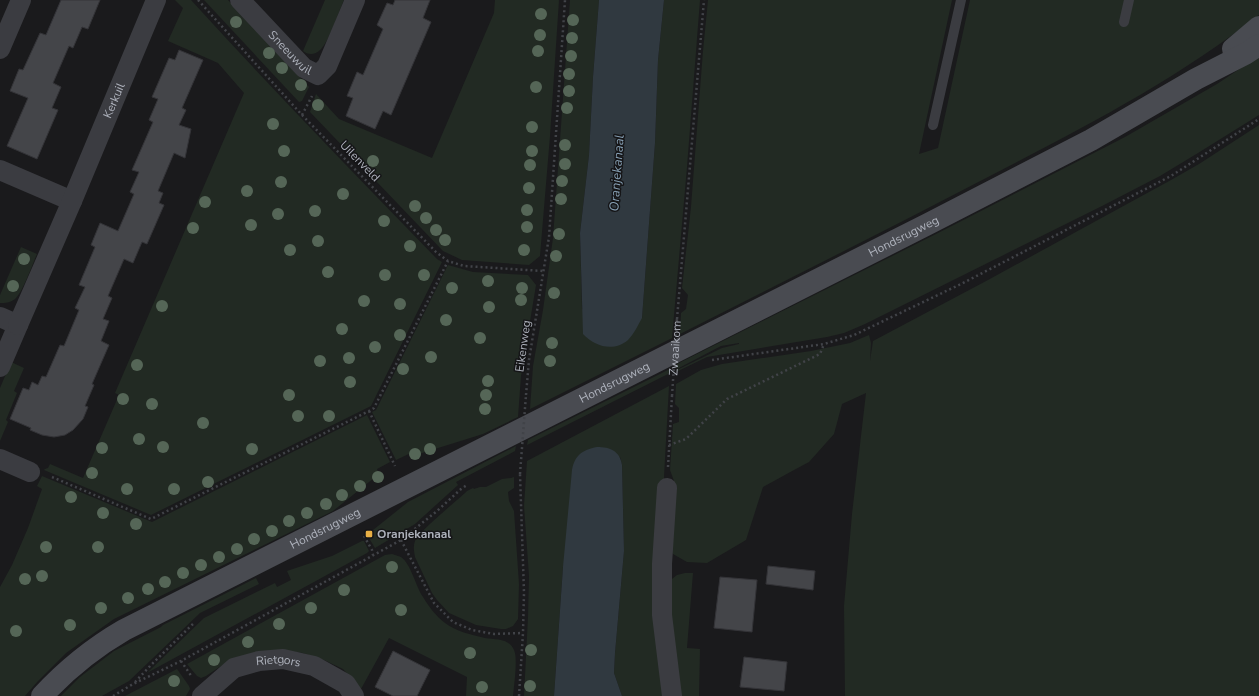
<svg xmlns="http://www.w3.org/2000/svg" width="1259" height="696" font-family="'Nunito Sans',sans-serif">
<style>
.green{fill:#222a23}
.water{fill:#303940}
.building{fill:#444549;stroke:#343438}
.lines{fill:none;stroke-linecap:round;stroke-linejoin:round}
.path{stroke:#414348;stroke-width:2.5;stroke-dasharray:2 3;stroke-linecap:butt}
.lane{stroke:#3b3c41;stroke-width:10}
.street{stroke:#3b3c41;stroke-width:20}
.secondary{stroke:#494b51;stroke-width:22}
.path-bridge{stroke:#414348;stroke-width:2.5;stroke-dasharray:2 3;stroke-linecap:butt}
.tree{fill:#556657}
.poi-dot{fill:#e9b045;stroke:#151517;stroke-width:1.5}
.labels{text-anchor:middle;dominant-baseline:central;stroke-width:3;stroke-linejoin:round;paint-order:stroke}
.street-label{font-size:12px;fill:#adb1bb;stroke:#151517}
.poi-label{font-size:12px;font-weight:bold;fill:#adb1bb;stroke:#151517;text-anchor:start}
.water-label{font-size:13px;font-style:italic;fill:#869fb3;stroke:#151517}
</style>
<rect width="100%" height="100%" fill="#1a1a1c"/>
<g class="green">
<path d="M175,0H191C271,88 354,173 437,259L442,262L371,406L151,515L44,470L45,469L48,468L50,464L83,478L119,395L115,393L244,93L218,63L168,41L183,8Z"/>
<path d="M204,0H228L309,87L302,101L299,102Z"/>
<path d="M325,0H344C339,11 328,44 320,50C315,55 308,55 303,51Z"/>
<path d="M495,0H559L550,136L540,256L529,265L462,260L443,251L310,112L316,94L339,119L432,158L494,13Z"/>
<path d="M570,0H599L593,77L589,155L580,233L582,309L642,318L655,143L658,60L664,0H700L687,167L672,338L530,409L533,366L543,310L553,238Z"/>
<path d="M708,0H952L919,154L938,148L970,0H1259V15C1176,80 1081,129 988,177C886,230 783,282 680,334L681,313L686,309L688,295L682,288L691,207L703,51Z"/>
<path d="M1259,56V115L1198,153L1160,176L1102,206L865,324L844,333L827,337L707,357L676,372L677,370L722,348L739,344V343L721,346L677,369V364L940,232L1125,137L1217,84Z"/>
<path d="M1259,125V696H845L844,606L852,514L866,393L842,404L834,434L809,462L794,470L763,487L746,540L707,563L687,562L673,554L670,550L674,481L670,470L673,424L679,422V408L675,404L676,384L701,370L722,364L811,351L850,343L869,335L871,343L870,361L873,341L988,280L1171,180L1199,164Z"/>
<path d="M21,247L37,254C32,265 23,292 15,299C10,303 5,303 0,303V295Z"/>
<path d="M448,265L473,272L528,275L536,285L521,376L518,417L483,434L422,453L416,456L413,452L396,460L372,412L376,410Z"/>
<path d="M11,362L24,368L14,391L17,393L6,420L8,422L0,441V388Z"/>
<path d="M670,369V373L527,445L528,440Z"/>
<path d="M669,386L663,495L668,696H622L614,673L615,653L624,551L622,465L620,457L563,567L554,696H524L528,617L529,576L524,506L527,461Z"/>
<path d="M367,415L390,462L377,469L379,474L333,511L114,619L66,653L38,681L25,696H0V587L12,565L28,528L42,489L37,486L42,476L152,522Z"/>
<path d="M516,446L515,451L456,482L458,485L415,524L375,548L369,538L368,534L408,502Z"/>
<path d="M514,477V488L508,492L509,501L514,511L519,584L518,619L513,626L506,629H501L476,625L449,613L437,600L432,593L415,557C414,551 413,546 415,541C419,531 457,501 467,491L473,488L474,489L480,487H486L502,479L511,478Z"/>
<path d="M362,541H364L369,551L367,553L147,673L204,618L275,583L277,587L291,580L287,571L332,556Z"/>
<path d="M392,554C395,555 398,556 401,557C411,564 416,587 423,597C429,607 436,616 445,623C455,631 472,635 485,638C496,640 509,638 514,650C518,658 514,686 513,696H466L467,677L389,638L361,689L343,669L324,660L303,653L289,651L230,661L218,668L206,676L201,678L197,676L187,664L385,555Z"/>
<path d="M685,573H693L687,648L700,649L699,696H679L670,645L672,579L677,575Z"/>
<path d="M256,578L259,584L200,613L129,681L102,696H61L80,677L114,651L161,627L163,625Z"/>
<path d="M177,669L189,686L190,689L186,696H125Z"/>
</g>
<g class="water">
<path d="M599,0H664L658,60L655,143L642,318C638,325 634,334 628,340C614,352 595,347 583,334L580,233L589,155L593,77Z"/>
<path d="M597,447C610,447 620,451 622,465L624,551L615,653L614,673L622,696H554L563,567L572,470C575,455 582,450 597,447Z"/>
</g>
<g class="building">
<path d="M61,0H100L88,29L82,27L73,48L69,46L53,83L61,87L52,108L58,110L37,159L7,146L28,98L10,91L19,69L23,70L40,33L46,35Z"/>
<path d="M395,0H430L423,18L431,22L391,115L383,111L375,129L346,116L353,98L347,96L357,72L363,75L383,29L377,25L387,3L393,5Z"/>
<path d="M179,50L203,60L182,108L186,110L179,125L191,129L185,158L174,153L158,191L163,193L159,203L164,205L147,244L142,242L133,263L124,259L108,296L112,298L103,319L109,321L101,341L109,345L92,384L94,385L85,406L88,407L83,419L73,430L65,435L54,437L42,435L30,430L31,428L10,419L23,388L29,390L32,382L38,385L42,376L46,377L60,345L64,346L79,310L75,308L85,287L79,285L95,247L91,245L100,223L118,231L134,194L130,192L139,172L132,170L153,122L149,120L158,99L152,97L169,58L175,60Z"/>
<path d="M768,566L815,571L813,590L766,584Z"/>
<path d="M720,577L757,580L752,632L714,628Z"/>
<path d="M393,651L430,670L417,696H393L375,687Z"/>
<path d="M744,657L787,662L784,691L740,687Z"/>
</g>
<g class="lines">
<g class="path">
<path d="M198,0L302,115L436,252L448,261L464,266L543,271"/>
<path d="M302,115L312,96"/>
<path d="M677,319L704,0"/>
<path d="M712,360L824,344L854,335L961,284L1171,176L1259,119"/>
<path d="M526,395L529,360L549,237L565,0"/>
<path d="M369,411L395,466"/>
<path d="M669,445L686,439L727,399L820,354L824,344"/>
<path d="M668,467L672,396"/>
<path d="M52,477L151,519L369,411L374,408L448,261"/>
<path d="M364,536L372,550L373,555"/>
<path d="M401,540L434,603L453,622L472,630L494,634L523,633"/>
<path d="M181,661L192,677"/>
<path d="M135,682L152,664L195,622"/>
<path d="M113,696L133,684L181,661L401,540L437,511L461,489L467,485"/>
<path d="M519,696L523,633L524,593L520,474"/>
</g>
<g class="lane">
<path d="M1124,22L1129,0"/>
<path d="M933,125L961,0"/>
</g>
<g class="street">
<path id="s1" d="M240,0L304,68L318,75L327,66L355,0"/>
<path d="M0,49L21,0"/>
<path d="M0,170L72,201"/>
<path d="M0,317L18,325L0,367"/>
<path id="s2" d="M18,325L72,201L156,0"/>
<path d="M0,459L30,472"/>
<path d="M667,488L662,564V615L672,696"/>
<path id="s3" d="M202,696L234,668L259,661L283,659L314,666L346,684L354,696"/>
</g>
<g class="secondary">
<path d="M1233,49L1259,27"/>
<path id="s4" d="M42,696C66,670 93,648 124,630L928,224L1091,140L1196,79L1245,54L1259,45"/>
</g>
<g class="path-bridge">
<path id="s5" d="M672,396L677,319"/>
<path d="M520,474L526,395"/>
</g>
</g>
<g class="tree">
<circle cx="541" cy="14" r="6"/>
<circle cx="573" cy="20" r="6"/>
<circle cx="236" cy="22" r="6"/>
<circle cx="540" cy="35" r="6"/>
<circle cx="572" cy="38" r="6"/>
<circle cx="538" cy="51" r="6"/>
<circle cx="269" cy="53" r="6"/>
<circle cx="571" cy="56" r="6"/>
<circle cx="282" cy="68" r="6"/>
<circle cx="569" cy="74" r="6"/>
<circle cx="301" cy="85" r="6"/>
<circle cx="536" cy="87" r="6"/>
<circle cx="569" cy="91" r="6"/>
<circle cx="318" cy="105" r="6"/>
<circle cx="567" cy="108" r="6"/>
<circle cx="273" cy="124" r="6"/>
<circle cx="532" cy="127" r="6"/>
<circle cx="565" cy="145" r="6"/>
<circle cx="284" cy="151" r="6"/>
<circle cx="532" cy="151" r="6"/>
<circle cx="373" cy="161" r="6"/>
<circle cx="565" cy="164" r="6"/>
<circle cx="530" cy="165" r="6"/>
<circle cx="562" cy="181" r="6"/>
<circle cx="281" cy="182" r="6"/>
<circle cx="529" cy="188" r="6"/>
<circle cx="247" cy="191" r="6"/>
<circle cx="343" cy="194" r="6"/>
<circle cx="561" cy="199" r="6"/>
<circle cx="205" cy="202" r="6"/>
<circle cx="415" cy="206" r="6"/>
<circle cx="527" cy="210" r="6"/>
<circle cx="315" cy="211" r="6"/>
<circle cx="278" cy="214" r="6"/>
<circle cx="426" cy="218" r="6"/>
<circle cx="384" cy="221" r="6"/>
<circle cx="251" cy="225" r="6"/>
<circle cx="527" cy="227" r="6"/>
<circle cx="193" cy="228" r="6"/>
<circle cx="436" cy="230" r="6"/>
<circle cx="559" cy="234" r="6"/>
<circle cx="445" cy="240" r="6"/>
<circle cx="318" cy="241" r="6"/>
<circle cx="410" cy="246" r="6"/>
<circle cx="290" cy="250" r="6"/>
<circle cx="524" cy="250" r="6"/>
<circle cx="556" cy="256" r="6"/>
<circle cx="24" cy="259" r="6"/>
<circle cx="328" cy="272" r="6"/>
<circle cx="385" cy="275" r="6"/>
<circle cx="424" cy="275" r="6"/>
<circle cx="488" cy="281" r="6"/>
<circle cx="13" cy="286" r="6"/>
<circle cx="452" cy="288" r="6"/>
<circle cx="522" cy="288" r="6"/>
<circle cx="554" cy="293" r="6"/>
<circle cx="521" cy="300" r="6"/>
<circle cx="364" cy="301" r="6"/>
<circle cx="400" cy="304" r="6"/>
<circle cx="162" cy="306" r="6"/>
<circle cx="489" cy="307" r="6"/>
<circle cx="446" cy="320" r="6"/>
<circle cx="342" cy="329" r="6"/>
<circle cx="400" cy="335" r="6"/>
<circle cx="480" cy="338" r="6"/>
<circle cx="552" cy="343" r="6"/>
<circle cx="375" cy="347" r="6"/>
<circle cx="431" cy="357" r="6"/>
<circle cx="349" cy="358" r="6"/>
<circle cx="320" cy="361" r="6"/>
<circle cx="550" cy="361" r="6"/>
<circle cx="137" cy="365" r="6"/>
<circle cx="403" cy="369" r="6"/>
<circle cx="488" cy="381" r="6"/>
<circle cx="350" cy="382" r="6"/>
<circle cx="289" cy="395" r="6"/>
<circle cx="486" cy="395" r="6"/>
<circle cx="123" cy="399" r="6"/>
<circle cx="152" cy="404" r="6"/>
<circle cx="485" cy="409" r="6"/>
<circle cx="298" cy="416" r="6"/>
<circle cx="329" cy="416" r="6"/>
<circle cx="203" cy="423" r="6"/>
<circle cx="139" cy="439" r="6"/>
<circle cx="163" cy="447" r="6"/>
<circle cx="102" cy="448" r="6"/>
<circle cx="252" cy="449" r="6"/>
<circle cx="430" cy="449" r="6"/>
<circle cx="415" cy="454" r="6"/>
<circle cx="92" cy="473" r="6"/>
<circle cx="378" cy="477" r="6"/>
<circle cx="208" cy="482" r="6"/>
<circle cx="360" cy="486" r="6"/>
<circle cx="127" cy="489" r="6"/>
<circle cx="174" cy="489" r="6"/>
<circle cx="342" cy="495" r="6"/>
<circle cx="71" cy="497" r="6"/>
<circle cx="326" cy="504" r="6"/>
<circle cx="103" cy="513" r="6"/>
<circle cx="307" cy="513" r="6"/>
<circle cx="289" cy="521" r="6"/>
<circle cx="136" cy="524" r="6"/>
<circle cx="272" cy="531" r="6"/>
<circle cx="254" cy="539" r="6"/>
<circle cx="46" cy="547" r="6"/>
<circle cx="98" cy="547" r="6"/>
<circle cx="237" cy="549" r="6"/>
<circle cx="219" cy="557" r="6"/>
<circle cx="201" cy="565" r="6"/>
<circle cx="392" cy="567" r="6"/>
<circle cx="183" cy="573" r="6"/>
<circle cx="42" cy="576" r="6"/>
<circle cx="25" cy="579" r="6"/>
<circle cx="165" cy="582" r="6"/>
<circle cx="148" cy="589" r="6"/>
<circle cx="344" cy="590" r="6"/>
<circle cx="128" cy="598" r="6"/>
<circle cx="101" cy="608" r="6"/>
<circle cx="311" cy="608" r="6"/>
<circle cx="401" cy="610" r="6"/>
<circle cx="279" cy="624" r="6"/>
<circle cx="70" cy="625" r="6"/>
<circle cx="16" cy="631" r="6"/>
<circle cx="248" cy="642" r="6"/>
<circle cx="531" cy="650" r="6"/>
<circle cx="470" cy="653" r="6"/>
<circle cx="214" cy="660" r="6"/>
<circle cx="174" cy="681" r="6"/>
<circle cx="530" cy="686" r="6"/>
<circle cx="482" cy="687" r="6"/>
</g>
<rect class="poi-dot" x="365" y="530" width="8" height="8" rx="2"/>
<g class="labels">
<g class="street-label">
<text stroke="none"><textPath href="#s1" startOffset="73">Sneeuwuil</textPath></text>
<text stroke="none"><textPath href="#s2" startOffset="244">Kerkuil</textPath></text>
<text transform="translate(360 161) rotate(46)">Uilenveld</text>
<text stroke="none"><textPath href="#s4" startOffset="979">Hondsrugweg</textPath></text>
<text transform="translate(523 346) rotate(-82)">Eikenweg</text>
<text stroke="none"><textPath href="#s5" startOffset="48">Zwaaikom</textPath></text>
<text stroke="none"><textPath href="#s4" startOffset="655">Hondsrugweg</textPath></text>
<text stroke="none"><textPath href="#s4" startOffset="331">Hondsrugweg</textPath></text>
<text stroke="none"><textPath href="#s3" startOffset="88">Rietgors</textPath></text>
</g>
<g class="poi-label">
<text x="377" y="534">Oranjekanaal</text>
</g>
<g class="water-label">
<text transform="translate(617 173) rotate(-86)">Oranjekanaal</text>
</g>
</g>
</svg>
